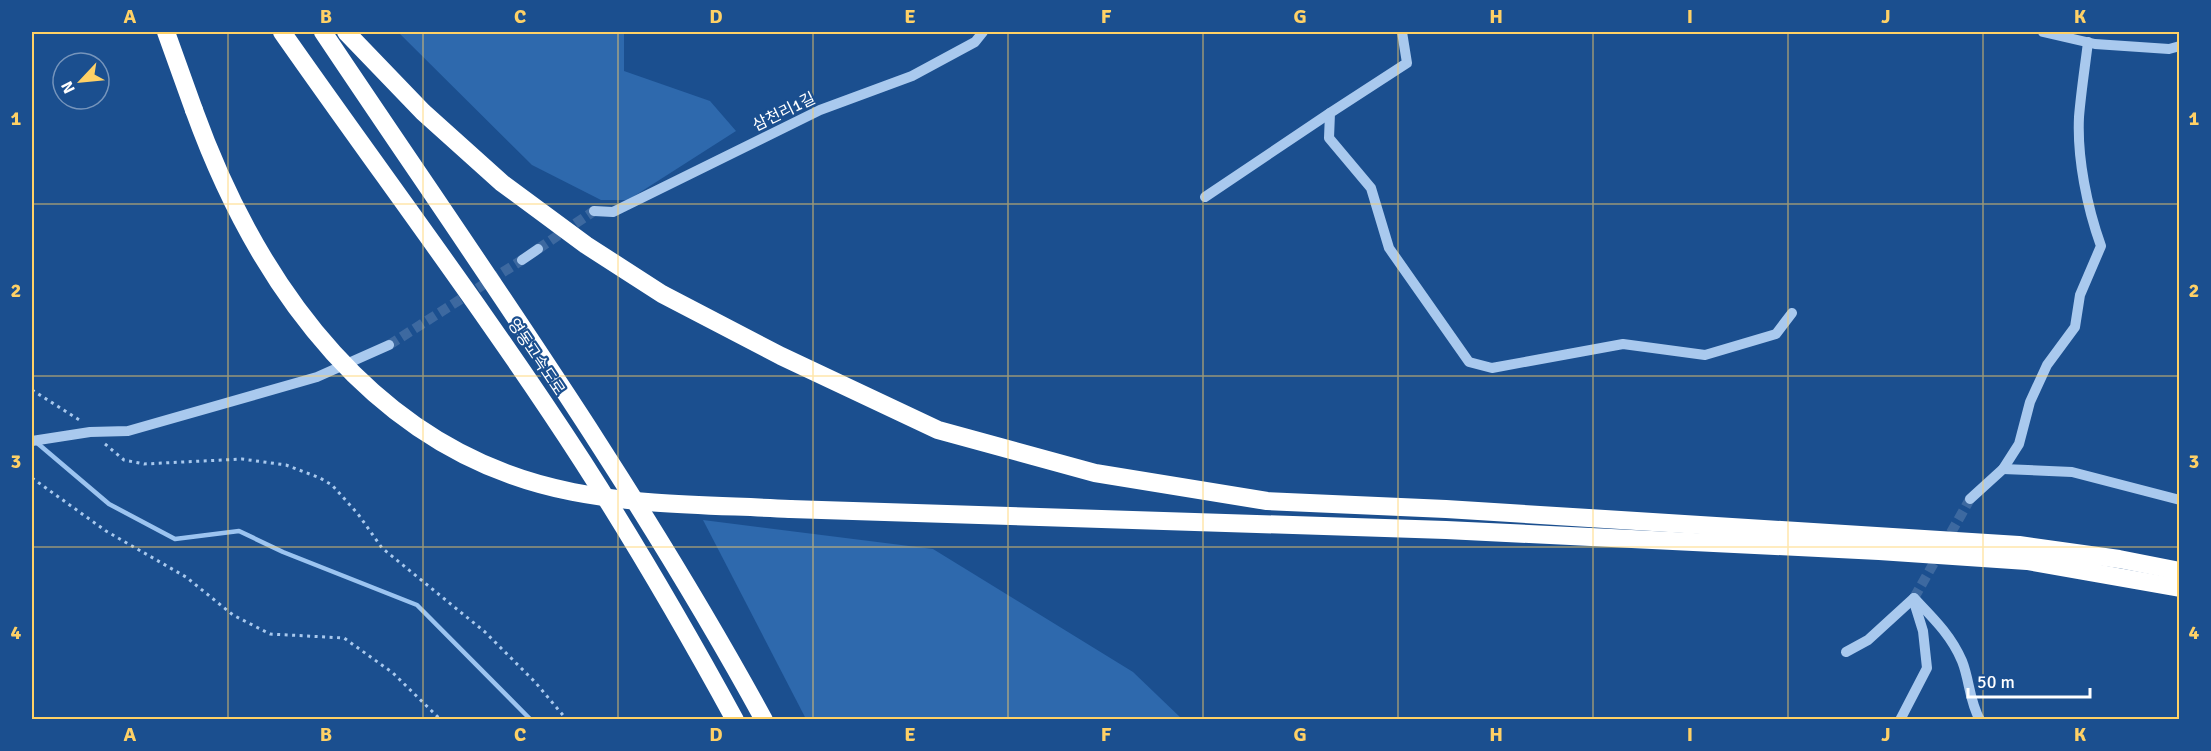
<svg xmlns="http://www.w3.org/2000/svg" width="2211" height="751" font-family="Signika,'Noto Sans KR',sans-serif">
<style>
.green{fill:#2e69ad}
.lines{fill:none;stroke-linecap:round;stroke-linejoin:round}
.stream{stroke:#9cc4f0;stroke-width:4.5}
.minor-tunnel{stroke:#3d69a0;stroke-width:10;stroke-dasharray:10 5;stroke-linecap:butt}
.path{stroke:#a9c9ee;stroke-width:3;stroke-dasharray:3 4.5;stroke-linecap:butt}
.minor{stroke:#a9c9ee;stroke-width:10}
.highway{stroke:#fff;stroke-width:18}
.highway-bridge{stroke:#fff;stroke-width:18}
.grid{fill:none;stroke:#ffd166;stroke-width:1.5;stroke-opacity:0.55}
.labels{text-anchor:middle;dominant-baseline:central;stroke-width:4.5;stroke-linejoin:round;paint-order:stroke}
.street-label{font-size:16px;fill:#fff;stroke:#1b4f8f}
.neatline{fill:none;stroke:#ffd166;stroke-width:2}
.grid-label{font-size:20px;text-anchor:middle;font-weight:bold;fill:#ffd166}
</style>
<rect width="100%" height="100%" fill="#1b4f8f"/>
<g class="green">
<path d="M398,32H624V71L710,101L736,131L628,200H601L532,165Z"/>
<path d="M703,520L933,549L1133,672L1182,719H806Z"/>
</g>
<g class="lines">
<path class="stream" d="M36,442L109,504L175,539L239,531L283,552L417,605L531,720"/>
<g class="minor-tunnel">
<path d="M538,249L594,211"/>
<path d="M389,345L522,260"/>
<path d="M1914,598L1970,499"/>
</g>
<g class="path">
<path d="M32,390L81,421"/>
<path d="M105,444L124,460L144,464L242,459L286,465L320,478L332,485L358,514L382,548L485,632L535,682L567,720"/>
<path d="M32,478L106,531L186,577L233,615L270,634L344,638L393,673L441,720"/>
</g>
<g class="minor">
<path d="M1402,32L1407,63L1330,113L1329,138L1371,188L1389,248L1469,362L1492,368L1623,344L1705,355L1776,334L1792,313"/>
<path d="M2043,32L2095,44L2169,49L2180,46"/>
<path d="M1205,197L1330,113"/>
<path d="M594,211L613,212L820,110L912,76L975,42L983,32"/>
<path d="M522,260L538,249"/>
<path d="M32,441L90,432L128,431L317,377L389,345"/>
<path d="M2003,469L2072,472L2180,500"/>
<path d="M1970,499L2003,469L2019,444L2030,402L2047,365L2075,327L2080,295L2101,246C2087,207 2077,158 2079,117C2081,92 2085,67 2088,42"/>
<path d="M1914,598C1933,618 1951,635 1962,661C1970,681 1969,701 1980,720"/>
<path d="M1846,652L1868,640L1914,598"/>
<path d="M1900,720L1927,668L1923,631L1914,602"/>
</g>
<g class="highway">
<path d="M166,32L194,110"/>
<path d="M282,32C382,175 488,315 583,462C637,546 687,632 735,720"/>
<path d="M323,32C474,258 633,480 764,720"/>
<path d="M346,32L423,112L502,183L586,245L662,294L781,356L938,430L1095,473L1267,501L1446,509L2019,545L2119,559L2180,571"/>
<path d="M790,509L1446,530L1879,551L2027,561L2180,588"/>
</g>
<path class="highway-bridge" d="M194,110C258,287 376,454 573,492C644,506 719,505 790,509"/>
</g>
<path class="grid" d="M228,32V720M423,32V720M618,32V720M813,32V720M1008,32V720M1203,32V720M1398,32V720M1593,32V720M1788,32V720M1983,32V720M32,204H2180M32,376H2180M32,547H2180"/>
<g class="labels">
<g class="street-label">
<text transform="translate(784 112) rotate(-26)">삼천리1길</text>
<text transform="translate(536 357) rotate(56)">영동고속도로</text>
</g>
</g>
<rect width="2211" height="751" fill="none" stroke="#1b4f8f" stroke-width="66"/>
<g transform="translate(81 81) rotate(244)"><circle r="28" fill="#1b4f8f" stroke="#7695bc" stroke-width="1.5"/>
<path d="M0-4.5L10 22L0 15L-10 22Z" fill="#ffd166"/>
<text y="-9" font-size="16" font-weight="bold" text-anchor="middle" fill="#ffffff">N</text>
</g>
<path d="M1968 688v9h122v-9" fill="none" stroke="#ffffff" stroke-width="3"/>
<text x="1977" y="688" font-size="18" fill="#ffffff" stroke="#1b4f8f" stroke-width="4.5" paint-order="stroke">50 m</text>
<rect x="33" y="33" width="2145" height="685" class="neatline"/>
<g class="grid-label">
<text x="130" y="23">A</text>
<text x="326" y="23">B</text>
<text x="520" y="23">C</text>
<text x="716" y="23">D</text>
<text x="910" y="23">E</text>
<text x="1106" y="23">F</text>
<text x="1300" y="23">G</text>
<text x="1496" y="23">H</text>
<text x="1690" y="23">I</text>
<text x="1886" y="23">J</text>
<text x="2080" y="23">K</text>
<text x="16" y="125">1</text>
<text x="2194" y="125">1</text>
<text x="16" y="297">2</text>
<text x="2194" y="297">2</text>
<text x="16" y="468">3</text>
<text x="2194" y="468">3</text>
<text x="16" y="639">4</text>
<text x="2194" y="639">4</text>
<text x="130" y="741">A</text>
<text x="326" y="741">B</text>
<text x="520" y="741">C</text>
<text x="716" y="741">D</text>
<text x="910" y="741">E</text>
<text x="1106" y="741">F</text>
<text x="1300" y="741">G</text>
<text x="1496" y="741">H</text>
<text x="1690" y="741">I</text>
<text x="1886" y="741">J</text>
<text x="2080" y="741">K</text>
</g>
</svg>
